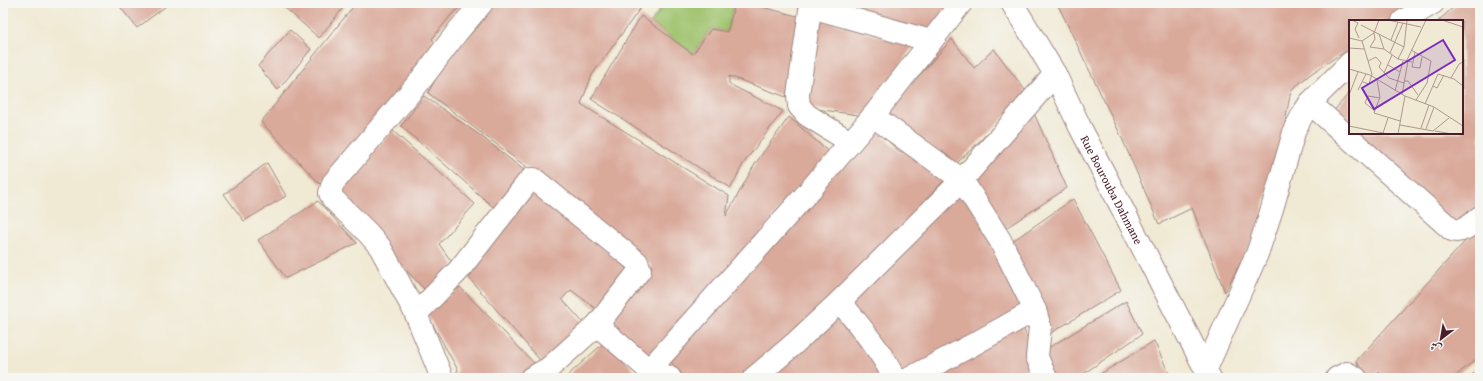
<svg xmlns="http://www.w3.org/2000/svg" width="1483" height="381" font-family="'Gentium Book Plus',Amiri,serif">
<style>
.green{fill:#9ec26c;stroke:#74704c}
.building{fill:#d9a99a}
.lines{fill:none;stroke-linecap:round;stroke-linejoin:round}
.minor-casing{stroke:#9d847f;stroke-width:24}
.tertiary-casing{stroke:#9d847f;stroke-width:24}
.minor{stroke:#fff;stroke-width:22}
.tertiary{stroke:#fff;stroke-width:22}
.labels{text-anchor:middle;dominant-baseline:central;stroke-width:3.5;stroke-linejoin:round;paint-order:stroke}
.street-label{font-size:12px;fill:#4a1f2b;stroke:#f6f6f2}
.inset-road{fill:none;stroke:#ae9890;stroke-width:1}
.view{fill:#7b2cbf;fill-opacity:0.15;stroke:#7b2cbf;stroke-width:2}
.inset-edge{fill:none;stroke:#4a1f2b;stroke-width:2}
</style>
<rect width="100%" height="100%" fill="#f6f6f2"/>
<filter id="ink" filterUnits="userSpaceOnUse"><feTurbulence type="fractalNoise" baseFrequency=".025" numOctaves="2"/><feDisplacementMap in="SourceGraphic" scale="8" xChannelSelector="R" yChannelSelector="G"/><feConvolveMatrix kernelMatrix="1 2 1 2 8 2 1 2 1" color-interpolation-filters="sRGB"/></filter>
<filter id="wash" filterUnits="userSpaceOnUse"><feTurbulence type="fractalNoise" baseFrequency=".012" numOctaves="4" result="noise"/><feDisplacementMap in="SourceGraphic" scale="16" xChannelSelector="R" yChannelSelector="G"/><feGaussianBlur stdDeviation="0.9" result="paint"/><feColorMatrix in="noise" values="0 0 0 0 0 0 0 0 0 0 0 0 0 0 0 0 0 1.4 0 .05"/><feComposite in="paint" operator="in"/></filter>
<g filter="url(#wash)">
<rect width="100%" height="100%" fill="#f0e9d3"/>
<path class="green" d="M664,3H735L727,32L711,29L693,54L651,23Z"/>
<g id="blocks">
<g class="building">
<path d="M117,3H170L137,28Z"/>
<path d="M287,3H347L319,38L284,7Z"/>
<path d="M356,3H465L451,15L432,39L437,45L404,89L320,184L261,122Z"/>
<path d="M495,3H644L592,75L581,104L729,196L726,216L755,164L789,117L832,155L791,194L750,248L642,362L605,322L652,266L532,171L428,93L445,61L478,27Z"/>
<path d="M735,3H746L805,18L789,98L729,76V84L783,111L743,164L731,188L591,99L641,16L693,54L711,29L727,32Z"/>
<path d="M831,3H950L928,34Z"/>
<path d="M1057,3H1413L1390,21H1350V48L1312,73L1291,90L1281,143L1257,231L1225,292L1192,208L1159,224L1121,136Z"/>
<path d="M1458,3H1474L1480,10V209L1456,229L1353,133H1462V21H1438Z"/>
<path d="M816,18L913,46L865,116L802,107Z"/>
<path d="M290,30L311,49L278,90L258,66Z"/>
<path d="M952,39L974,68L994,49L1028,94L955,165L886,113Z"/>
<path d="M1350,92V130L1332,113Z"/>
<path d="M424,96L481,136L530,175L500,213L401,126Z"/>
<path d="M1033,111L1067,188L998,233L968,180Z"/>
<path d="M872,126L900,152H910L946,178L861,272L748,378H685L669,360Z"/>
<path d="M393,131L475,204L439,244L454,265L426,291L332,192Z"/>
<path d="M267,163L286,196L244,221L224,194Z"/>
<path d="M529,183L629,271L596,309L571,290L562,299L587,327L545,366L469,278Z"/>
<path d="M961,184L1029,310L901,373L844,301Z"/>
<path d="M1073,199L1121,290L1051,333L1007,245Z"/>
<path d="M318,201L357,243L286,278L258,240Z"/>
<path d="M1480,225V356L1453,378H1385L1379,371L1368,378L1356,361Z"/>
<path d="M460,287L536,365L522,378H453L458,370L427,314Z"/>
<path d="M1126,301L1142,334L1077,378H1052L1040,353Z"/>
<path d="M838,316L874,359L884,378H764Z"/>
<path d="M1021,323L1044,378H922Z"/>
<path d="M608,339L640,378H566V377Z"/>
<path d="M1154,341L1171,378H1094Z"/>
<path d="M1480,368V378H1468Z"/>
</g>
</g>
</g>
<g filter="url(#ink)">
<use href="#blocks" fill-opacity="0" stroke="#9d847f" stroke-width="1"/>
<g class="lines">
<defs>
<g id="minor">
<path d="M811,3L798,95L799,106L807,115L850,142"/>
<path d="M811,7L931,41"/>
<path d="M1403,21L1433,3"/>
<path d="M1310,103L1452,230C1463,234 1472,223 1480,217"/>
<path d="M873,116L962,180L1000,240L1035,310L1040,327L1037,357L1046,378"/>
<path d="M840,301C859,326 881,350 894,378"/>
<path d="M416,314L458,271L528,182L531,179H534L637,262L640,270L597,325L549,368L531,378"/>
<path d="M597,325L649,370L657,372L670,378"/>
<path d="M1206,369L1257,254L1272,209L1295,129L1304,112L1310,103L1350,63"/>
<path d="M649,370L810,190L873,116L961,3"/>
<path d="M442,378L416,314L380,247L368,233L333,199L330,193L333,183L420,81L458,31L482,3"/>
<path d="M754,378L794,344L840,301L962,180L1055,74"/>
<path d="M910,378L974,344L1035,310"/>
<path d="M1337,378L1347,373L1356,378"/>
</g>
<g id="tertiary">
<path id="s1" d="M1012,3L1055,74L1080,127L1210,378"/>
</g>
</defs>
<use href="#minor" class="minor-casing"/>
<use href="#tertiary" class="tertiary-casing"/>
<use href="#minor" class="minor"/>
<use href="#tertiary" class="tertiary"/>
</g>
</g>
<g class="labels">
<g class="street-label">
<text stroke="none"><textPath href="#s1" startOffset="212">Rue Bourouba Dahmane</textPath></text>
</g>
</g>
<g transform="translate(1349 20)">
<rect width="114" height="114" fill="#f0e9d3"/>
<path class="inset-road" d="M3,0L9,3L6,9L10,18M39,0L72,7M93,0L114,7M12,5L55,27M25,13L26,19L21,27L35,29M30,14L35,29L49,39L63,42M0,18L13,21L23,54L20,64L14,62M42,20L49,2M13,21L25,13L30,0M0,28L15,29M62,30L82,41L78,63L67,80M66,32L63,47L71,48L73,37M41,33L54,3M49,39L55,27L58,0M19,41L27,37L32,43L30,47L40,58L55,63M57,42L77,0M39,45L51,52M0,49L21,55L56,76L85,87L114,106M35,53L43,35M102,58L110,44L114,42M28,60L31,77L25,93L51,101M55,61H59L69,75M84,66L88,68L95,55M9,70L17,54M46,71L54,41M0,75L9,52M53,75L59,41M76,84L89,54L105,59L114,66M26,91L16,83L19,76L31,78M51,105L84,111L100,98M0,106L39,114M72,108L80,85M77,109L85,87M86,111L103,114M34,113L39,98M49,114L56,76"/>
<path class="view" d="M94,20L106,40L25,89L13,68Z"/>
<rect width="114" height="114" class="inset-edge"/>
</g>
<rect width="1483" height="381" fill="none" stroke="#f6f6f2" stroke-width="16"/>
<g transform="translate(1441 339) rotate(211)" stroke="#f6f6f2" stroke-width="3" paint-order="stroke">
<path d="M0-3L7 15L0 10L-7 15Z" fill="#4a1f2b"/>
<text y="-6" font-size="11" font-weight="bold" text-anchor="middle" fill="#4a1f2b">ش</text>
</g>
</svg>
